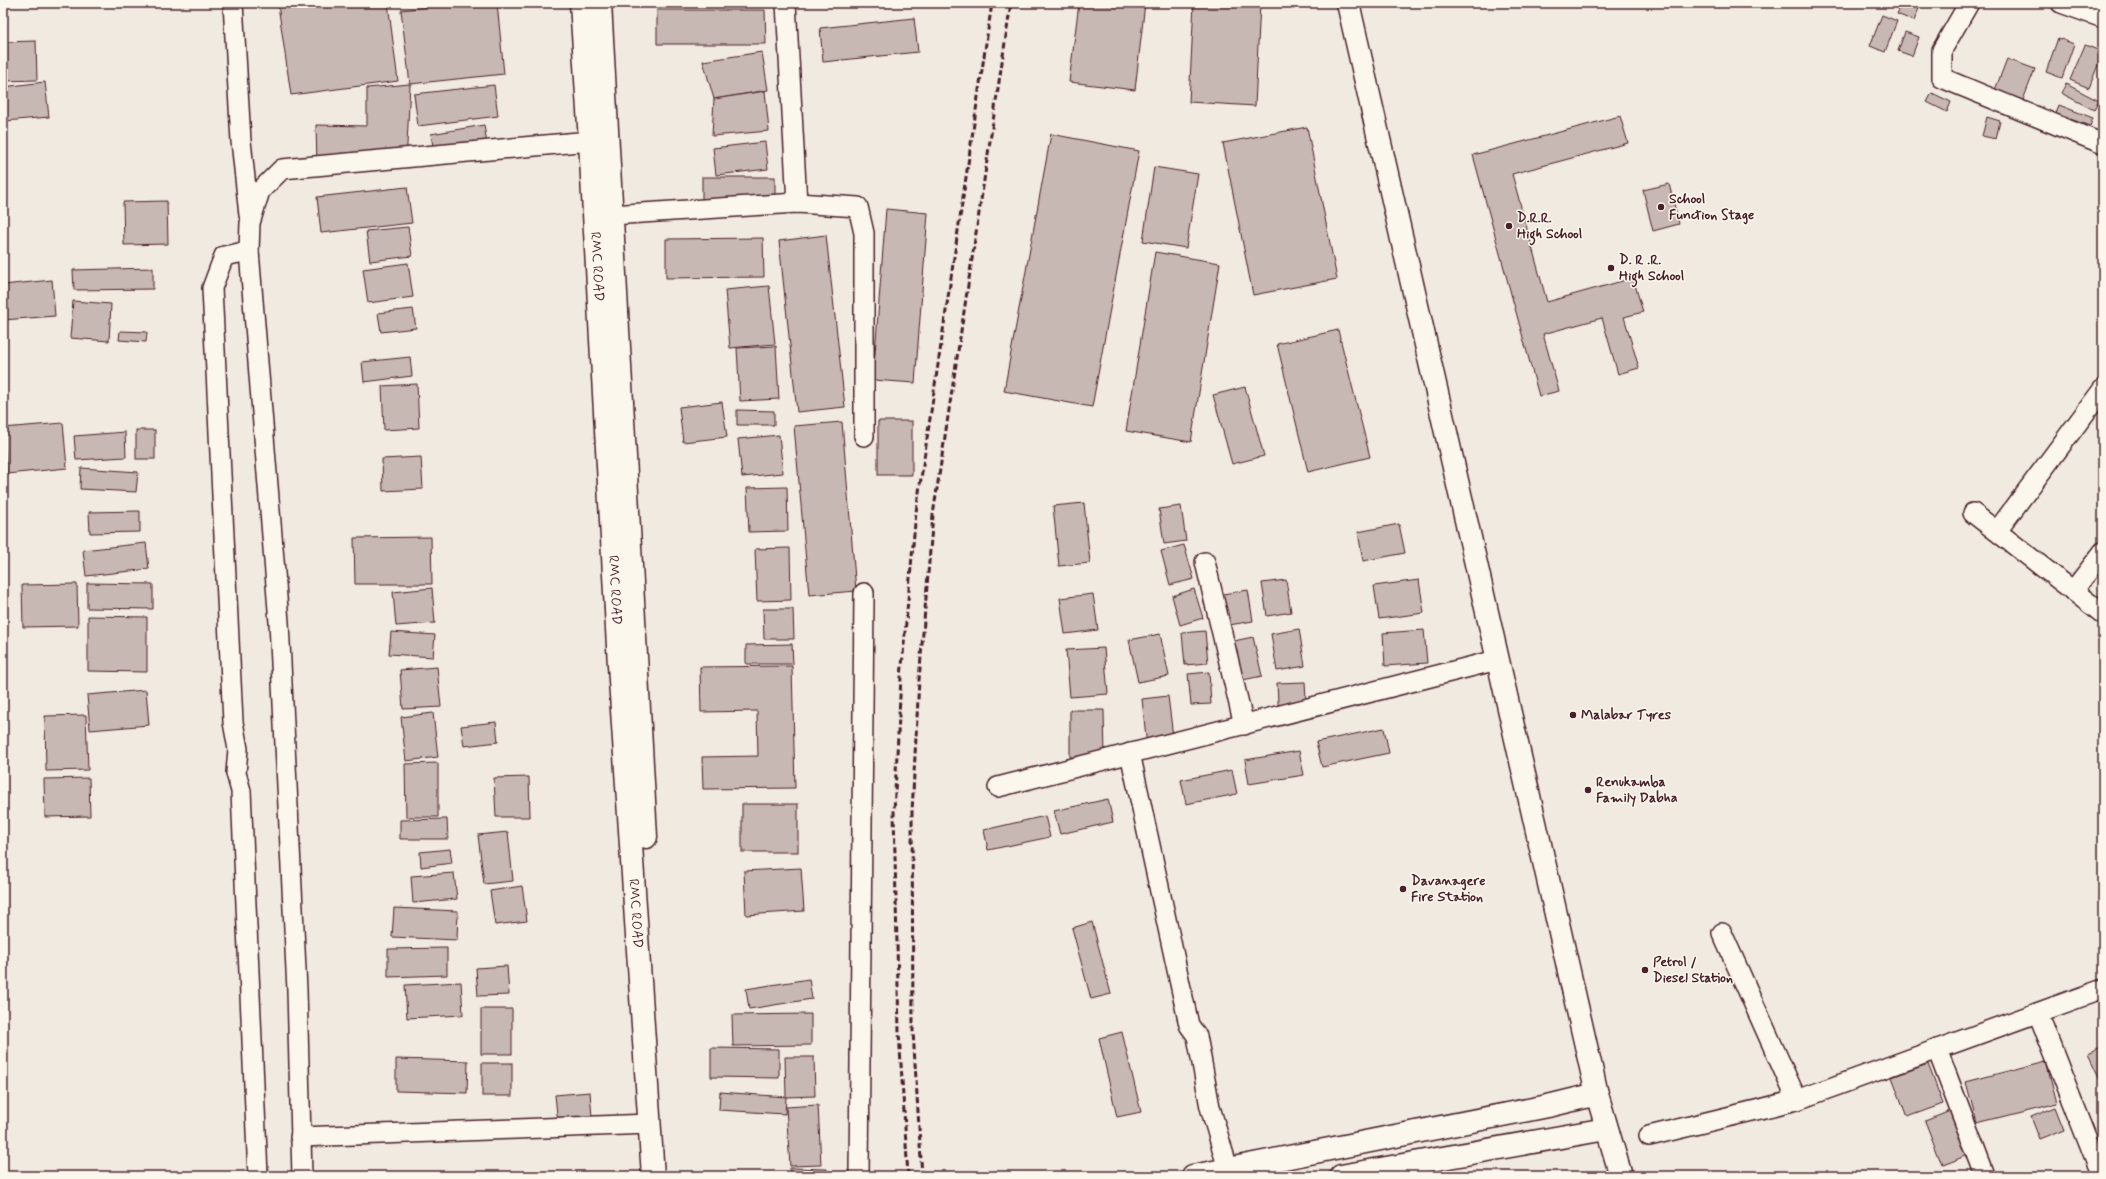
<svg xmlns="http://www.w3.org/2000/svg" width="2106" height="1179" font-family="Mynerve,sans-serif">
<style>
.building{fill:#c8b8b3;stroke:#4a1f2b}
.lines{fill:none;stroke-linecap:round;stroke-linejoin:round}
.minor-casing{stroke:#4a1f2b;stroke-width:22}
.tertiary-casing{stroke:#4a1f2b;stroke-width:25}
.primary-casing{stroke:#4a1f2b;stroke-width:25}
.minor{stroke:#fbf7ec;stroke-width:19}
.tertiary{stroke:#fbf7ec;stroke-width:22}
.primary{stroke:#fbf7ec;stroke-width:22}
.rail{stroke:#4a1f2b;stroke-width:3;stroke-dasharray:6 3;stroke-linecap:butt}
.poi-dot{fill:#4a1f2b;stroke:#fbf7ec;stroke-width:1.5}
.labels{text-anchor:middle;dominant-baseline:central;stroke-width:3;stroke-linejoin:round;paint-order:stroke}
.poi-label{font-size:14px;font-weight:bold;fill:#4a1f2b;stroke:#fbf7ec;text-anchor:start}
.street-label{font-size:14px;fill:#4a1f2b;stroke:#fbf7ec}
</style>
<rect width="100%" height="100%" fill="#f0eae0"/>
<filter id="ink" filterUnits="userSpaceOnUse"><feTurbulence type="fractalNoise" baseFrequency=".025" numOctaves="2"/><feDisplacementMap in="SourceGraphic" scale="8" xChannelSelector="R" yChannelSelector="G"/><feConvolveMatrix kernelMatrix="1 2 1 2 8 2 1 2 1" color-interpolation-filters="sRGB"/></filter>
<g filter="url(#ink)">
<g class="building">
<path d="M294,3H388L398,81L291,95L278,5Z"/>
<path d="M466,3H497L504,74L410,84L401,10Z"/>
<path d="M1079,3H1145L1135,90L1069,82Z"/>
<path d="M1194,3H1260L1255,106L1189,102Z"/>
<path d="M1902,3H1921L1914,21L1897,14Z"/>
<path d="M657,10H765L766,44H657Z"/>
<path d="M1882,15L1897,21L1885,52L1870,46Z"/>
<path d="M914,18L918,52L823,62L820,28Z"/>
<path d="M1905,32L1919,37L1912,56L1898,51Z"/>
<path d="M2058,38L2074,44L2062,78L2046,72Z"/>
<path d="M36,41L37,80L3,81V42Z"/>
<path d="M2085,45L2103,52L2089,88L2070,80Z"/>
<path d="M762,52L768,90L714,99L703,61Z"/>
<path d="M2007,59L2035,69L2023,100L1995,90Z"/>
<path d="M45,82L49,117L6,121L3,87Z"/>
<path d="M410,84L406,165H317L316,125L367,126V88Z"/>
<path d="M2066,84L2099,101L2094,110L2061,93Z"/>
<path d="M494,85L498,116L418,126L414,94Z"/>
<path d="M765,91L769,131L712,136L714,99Z"/>
<path d="M1932,93L1951,102L1947,112L1927,102Z"/>
<path d="M2059,105L2093,118L2090,126L2056,114Z"/>
<path d="M1620,116L1628,143L1512,174L1547,302L1633,278L1643,312L1624,317L1639,368L1618,374L1602,318L1543,334L1559,391L1539,396L1473,155Z"/>
<path d="M1987,117L2000,121L1996,139L1982,136Z"/>
<path d="M484,125L489,157L436,165L431,134Z"/>
<path d="M1307,127L1337,279L1253,295L1223,143Z"/>
<path d="M1051,134L1139,151L1092,407L1004,391Z"/>
<path d="M765,142L768,169L716,175L713,148Z"/>
<path d="M1154,167L1198,174L1186,248L1143,241Z"/>
<rect x="702" y="177" width="73" height="34"/>
<path d="M1669,184L1679,224L1653,231L1643,190Z"/>
<path d="M407,187L412,223L321,233L317,197Z"/>
<path d="M167,201L168,244L124,245L123,202Z"/>
<path d="M886,209L928,213L915,383L873,380Z"/>
<path d="M408,227L412,256L370,261L366,231Z"/>
<path d="M826,235L845,407L797,412L779,241Z"/>
<path d="M763,238L764,277L666,278V239Z"/>
<path d="M1155,252L1220,263L1191,442L1126,431Z"/>
<path d="M408,263L413,297L368,303L363,269Z"/>
<path d="M153,268V289L74,290L73,270Z"/>
<path d="M52,280L55,316L3,320V285Z"/>
<path d="M769,286L775,344L730,348L725,290Z"/>
<path d="M73,301L111,304L109,341L70,338Z"/>
<path d="M413,309L416,328L381,332L378,313Z"/>
<path d="M1338,330L1370,457L1308,472L1277,344Z"/>
<path d="M120,331L147,332L146,342L119,340Z"/>
<path d="M776,346L779,399L740,401L737,348Z"/>
<path d="M410,357L412,376L364,382L362,362Z"/>
<path d="M417,384L419,428L384,430L382,386Z"/>
<path d="M1245,387L1264,456L1232,464L1213,395Z"/>
<path d="M722,402L727,437L683,442L679,407Z"/>
<path d="M737,410L774,411V425H737Z"/>
<rect x="878" y="421" width="34" height="54"/>
<path d="M842,422L856,591L809,595L794,426Z"/>
<path d="M63,423L67,468L7,474L3,428Z"/>
<rect x="136" y="430" width="19" height="29"/>
<path d="M125,432L126,457L76,460L74,436Z"/>
<path d="M779,435L783,473L742,477L738,439Z"/>
<path d="M421,457L423,489L383,491L382,459Z"/>
<path d="M81,468L138,472L136,492L80,489Z"/>
<path d="M787,487L788,531L749,532L747,488Z"/>
<path d="M1084,503L1090,563L1059,566L1053,506Z"/>
<path d="M1181,506L1186,541L1164,544L1159,509Z"/>
<path d="M140,511V532L90,533L89,512Z"/>
<path d="M1399,524L1405,553L1363,561L1358,532Z"/>
<path d="M431,537L432,584H355L354,538Z"/>
<path d="M146,543L149,569L86,576L83,550Z"/>
<path d="M1184,545L1194,579L1170,585L1161,551Z"/>
<path d="M790,548L791,600L757,601L755,549Z"/>
<path d="M1286,580L1291,612L1267,616L1262,583Z"/>
<path d="M1419,580L1424,613L1379,619L1374,586Z"/>
<path d="M87,583L153,584V609L87,608Z"/>
<path d="M77,584L78,626L23,627L22,585Z"/>
<path d="M432,588L435,623L396,626L393,592Z"/>
<path d="M1194,589L1203,618L1180,625L1172,596Z"/>
<path d="M1248,590L1253,621L1229,625L1223,594Z"/>
<path d="M1093,594L1098,630L1065,634L1060,598Z"/>
<path d="M763,609H793L794,639H764Z"/>
<path d="M88,616L147,617V672L88,671Z"/>
<path d="M1299,629L1305,666L1277,671L1271,634Z"/>
<path d="M1424,630L1427,663L1385,666L1383,633Z"/>
<path d="M1205,631L1208,663L1185,665L1182,633Z"/>
<path d="M391,632L435,635L433,657L389,654Z"/>
<path d="M1160,634L1169,676L1138,682L1129,640Z"/>
<path d="M1253,637L1262,676L1238,681L1229,642Z"/>
<path d="M792,644L793,664H746V645Z"/>
<path d="M1104,648L1108,694L1070,697L1066,650Z"/>
<path d="M792,666L795,788L703,789L702,757L758,756L757,711L701,712L700,667Z"/>
<path d="M437,667L441,707L403,709L400,670Z"/>
<path d="M1209,672L1211,704L1191,705L1188,674Z"/>
<path d="M1305,682L1307,719L1279,720L1277,683Z"/>
<path d="M146,690L149,725L90,730L87,695Z"/>
<path d="M1168,696L1174,745L1147,747L1142,699Z"/>
<path d="M1070,710H1104L1105,758L1070,757Z"/>
<path d="M433,713L438,757L406,761L401,717Z"/>
<path d="M86,715L88,770L46,771L45,716Z"/>
<path d="M496,722L498,742L464,746L461,726Z"/>
<path d="M1384,728L1389,753L1322,767L1316,742Z"/>
<path d="M1299,751L1304,775L1249,784L1245,760Z"/>
<path d="M438,763V817H406L405,764Z"/>
<path d="M1232,770L1237,794L1186,804L1181,780Z"/>
<path d="M529,777L530,817H496L494,778Z"/>
<path d="M89,778L90,816L45,817L44,779Z"/>
<path d="M1108,799L1113,822L1060,834L1054,811Z"/>
<rect x="742" y="804" width="56" height="48"/>
<path d="M1045,816L1050,837L988,850L984,830Z"/>
<path d="M447,819L448,839H400V820Z"/>
<path d="M508,832L513,881L484,884L478,835Z"/>
<path d="M450,849L452,863L421,867L420,852Z"/>
<path d="M801,868L804,911L746,915L744,871Z"/>
<path d="M454,873L457,899L413,903L411,876Z"/>
<path d="M522,886L527,921L495,925L490,891Z"/>
<path d="M394,908L458,911L457,940L392,937Z"/>
<path d="M1092,922L1111,994L1091,999L1072,928Z"/>
<path d="M447,948V975L388,977V949Z"/>
<path d="M507,966L509,995L478,996L476,968Z"/>
<path d="M809,979L812,999L749,1009L746,989Z"/>
<path d="M461,982L463,1015L407,1018L405,985Z"/>
<rect x="481" y="1009" width="31" height="45"/>
<path d="M811,1014V1045L733,1046L732,1015Z"/>
<path d="M1122,1032L1141,1112L1117,1117L1099,1038Z"/>
<path d="M2103,1045V1078L2100,1079L2087,1052Z"/>
<path d="M711,1048L779,1049V1078L711,1077Z"/>
<path d="M785,1057H814L815,1096L786,1097Z"/>
<path d="M396,1059L468,1061L467,1093L396,1091Z"/>
<path d="M2046,1061L2057,1103L1977,1123L1966,1082Z"/>
<rect x="482" y="1063" width="30" height="33"/>
<path d="M1928,1064L1943,1104L1907,1117L1892,1077Z"/>
<path d="M590,1092L593,1130L559,1133L555,1095Z"/>
<path d="M720,1092L786,1097L785,1114L719,1110Z"/>
<path d="M818,1105L821,1165L790,1166L786,1107Z"/>
<path d="M2056,1107L2065,1130L2040,1140L2031,1117Z"/>
<path d="M1958,1108L1976,1152L1942,1165L1925,1121Z"/>
<path d="M790,1168L827,1169L826,1176H789Z"/>
</g>
<g class="lines">
<defs>
<g id="minor">
<path d="M233,3L241,141L249,215"/>
<path d="M786,3L797,203"/>
<path d="M1969,3L1942,50V78L2103,144"/>
<path d="M2061,3L2103,18"/>
<path d="M611,215L797,203L858,207L864,233V436"/>
<path d="M249,251L224,256L212,288L233,722L238,749L236,773L241,791L258,1176"/>
<path d="M1973,513L2103,614"/>
<path d="M1997,531L2103,389"/>
<path d="M1205,562L1244,725"/>
<path d="M2073,591L2103,552"/>
<path d="M1130,753L1189,1025L1197,1036L1210,1107L1228,1169"/>
<path d="M998,787L1497,660"/>
<path d="M1722,933L1797,1100"/>
<path d="M2038,1013L2102,1176"/>
<path d="M1937,1049L1985,1176"/>
<path d="M1649,1136L1797,1100L2103,989"/>
<path d="M300,1137L650,1124"/>
<path d="M302,1176L297,990L279,622L249,251L250,223L260,191L282,169L590,141"/>
<path d="M859,1176L864,593"/>
</g>
<g id="tertiary">
<path id="s1" d="M581,3L590,141L619,665L653,1176"/>
<path d="M600,3L646,837"/>
</g>
<g id="primary">
<path d="M1348,3L1597,1094L1621,1176"/>
<path d="M1193,1176L1548,1106L1597,1094"/>
<path d="M1341,1176L1606,1129"/>
</g>
</defs>
<use href="#minor" class="minor-casing"/>
<use href="#tertiary" class="tertiary-casing"/>
<use href="#primary" class="primary-casing"/>
<use href="#minor" class="minor"/>
<use href="#tertiary" class="tertiary"/>
<use href="#primary" class="primary"/>
<g class="rail">
<path d="M908,1176L899,1032L894,812L901,677L916,512L992,3"/>
<path d="M922,1176L913,1031L912,812L919,680L933,515L1011,3"/>
</g>
</g>
</g>
<g class="poi-dot">
<circle cx="1661" cy="207" r="4"/>
<circle cx="1509" cy="226" r="4"/>
<circle cx="1611" cy="268" r="4"/>
<circle cx="1573" cy="715" r="4"/>
<circle cx="1588" cy="790" r="4"/>
<circle cx="1403" cy="889" r="4"/>
<circle cx="1645" cy="970" r="4"/>
</g>
<g class="labels">
<g class="poi-label">
<text x="1669" y="199">School<tspan x="1669" dy="16">Function Stage</tspan></text>
<text x="1517" y="218">D.R.R.<tspan x="1517" dy="16">High School</tspan></text>
<text x="1619" y="260">D. R .R.<tspan x="1619" dy="16">High School</tspan></text>
<text x="1581" y="715">Malabar Tyres</text>
<text x="1596" y="782">Renukamba<tspan x="1596" dy="16">Family Dabha</tspan></text>
<text x="1411" y="881">Davanagere<tspan x="1411" dy="16">Fire Station</tspan></text>
<text x="1653" y="962">Petrol /<tspan x="1653" dy="16">Diesel Station</tspan></text>
</g>
<g class="street-label">
<text stroke="none"><textPath href="#s1" startOffset="264">RMC ROAD</textPath></text>
<text stroke="none"><textPath href="#s1" startOffset="588">RMC ROAD</textPath></text>
<text stroke="none"><textPath href="#s1" startOffset="912">RMC ROAD</textPath></text>
</g>
</g>
<rect width="2106" height="1179" fill="none" stroke="#fbf7ec" stroke-width="16"/>
<rect x="8" y="8" width="2090" height="1163" fill="none" stroke="#4a1f2b" stroke-width="1.5" filter="url(#ink)"/>
</svg>
